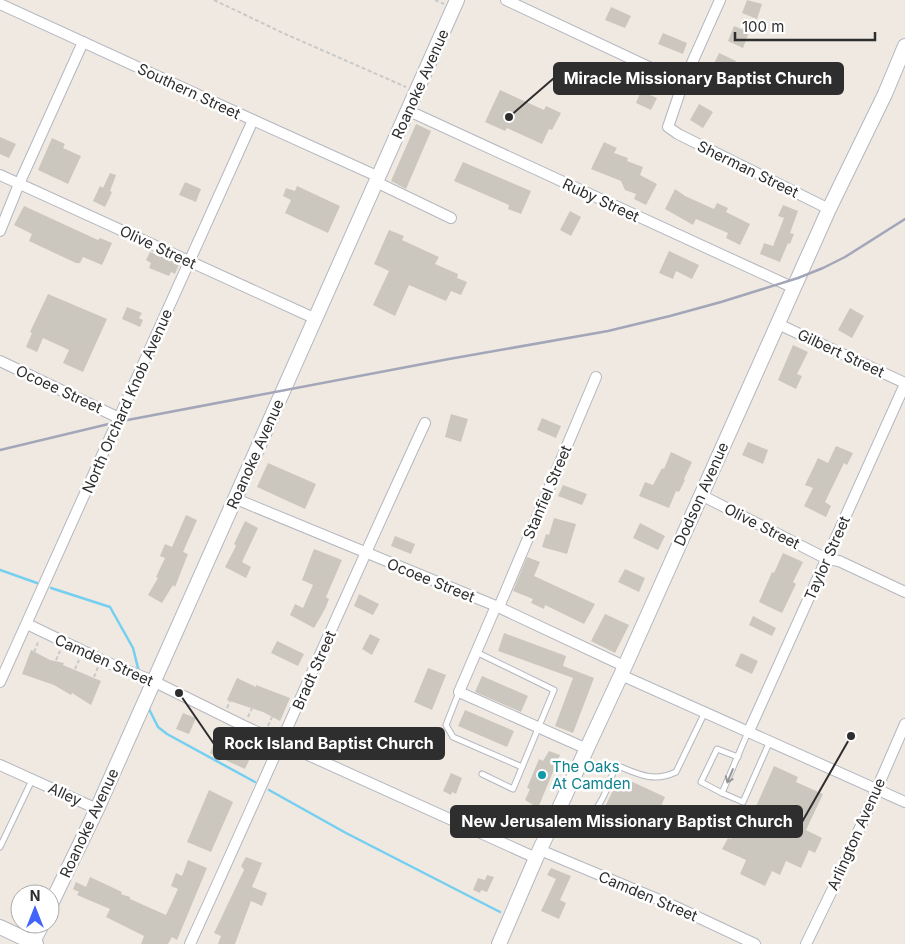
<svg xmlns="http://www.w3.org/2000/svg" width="905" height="944" font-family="Inter,sans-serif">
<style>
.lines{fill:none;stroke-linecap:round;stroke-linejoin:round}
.stream{stroke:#75cff0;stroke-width:2.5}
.building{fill:#cbc7bf}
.lane-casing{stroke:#b4b7c1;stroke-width:7}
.street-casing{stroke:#b4b7c1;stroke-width:12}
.secondary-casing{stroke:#b4b7c1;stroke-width:16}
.path{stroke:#c9c9c9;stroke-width:2;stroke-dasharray:4 2.5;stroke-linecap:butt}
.lane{stroke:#fff;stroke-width:5}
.street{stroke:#fff;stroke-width:10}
.secondary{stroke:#fff;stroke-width:14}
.rail{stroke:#a3a6b8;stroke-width:2.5}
.oneway{stroke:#969696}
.culture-dot{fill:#0f9aa8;stroke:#fff;stroke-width:2}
.labels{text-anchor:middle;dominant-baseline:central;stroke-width:5;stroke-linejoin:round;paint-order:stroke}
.street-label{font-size:15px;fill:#2e2e2e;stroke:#fff}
.culture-label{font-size:15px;fill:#0d838f;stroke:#fff;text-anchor:start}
.leader{fill:none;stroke:#2e2e2e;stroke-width:2}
.callout-dot{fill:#2e2e2e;stroke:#fff;stroke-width:2}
.callout{fill:#2e2e2e;stroke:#2e2e2e;stroke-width:2}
.callout-label{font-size:16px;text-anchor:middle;font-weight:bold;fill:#fff}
</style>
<rect width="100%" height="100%" fill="#efe9e1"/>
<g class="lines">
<g class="stream">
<path d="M0,570L37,583"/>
<path d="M51,588L110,607L133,648L139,672"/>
<path d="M149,709L158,727L167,734L255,782"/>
<path d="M269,790L346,833L500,912"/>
</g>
</g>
<g class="building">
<path d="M747,0L762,4L757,19L742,13Z"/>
<path d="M611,7L631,16L625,28L605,20Z"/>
<path d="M734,26L749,32L743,48L728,41Z"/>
<path d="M663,33L687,43L683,54L658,44Z"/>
<path d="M719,53L736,61L729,76L712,68Z"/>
<path d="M500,90L544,110L546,106L561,113L552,130L549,129L542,144L507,128L505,131L485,122Z"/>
<path d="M641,91L657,98L651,110L636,103Z"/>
<path d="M699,104L713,112L703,128L690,120Z"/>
<path d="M416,124L431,131L406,189L391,181Z"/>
<path d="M0,137L16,144L9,158L0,154Z"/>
<path d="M52,138L65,144L63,148L81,156L68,184L38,170Z"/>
<path d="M604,142L617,148L614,153L628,158L627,161L643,167L640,175L657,184L646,205L634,199L636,194L625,190L621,181L591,169Z"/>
<path d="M463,162L531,191L521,214L508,209L509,205L454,181Z"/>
<path d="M110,173L116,175L110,191L112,192L105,207L93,201L100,186L103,188Z"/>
<path d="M185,182L201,189L196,202L179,195Z"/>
<path d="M297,186L340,206L328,233L285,213L291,200L283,196L286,188L295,191Z"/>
<path d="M675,189L685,196L714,209L717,203L728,208L726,212L750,224L740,245L726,238L728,233L696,219L693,225L665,209Z"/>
<path d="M783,205L798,211L790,233L794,234L790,244L788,243L780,262L760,254L764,243L773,246L784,218L778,216Z"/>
<path d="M24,206L98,240L100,238L112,243L102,265L83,257L80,263H76L29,241L32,234L14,225Z"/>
<path d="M570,211L581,217L571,236L560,230Z"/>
<path d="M389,230L404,236L402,240L439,257L435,264L458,274L457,278L467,282L461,295L451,291L446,301L409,285L395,316L373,305L389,271L374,264Z"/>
<path d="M669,251L699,265L692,279L676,271L673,279L659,273Z"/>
<path d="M150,252L179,264L175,274L171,272L169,276L149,268L151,263L146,260Z"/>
<path d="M48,294L107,319L83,372L63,363L69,350L43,338L37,352L26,347L32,333L30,332Z"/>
<path d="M127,307L142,313L139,318L143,320L140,327L122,319Z"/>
<path d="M850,308L864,316L852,338L838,330Z"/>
<path d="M793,345L808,352L797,374L802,376L796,389L778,380Z"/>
<path d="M451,414L468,419L461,442L445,437Z"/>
<path d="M542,418L561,426L556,438L537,430Z"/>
<path d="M748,442L768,450L763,464L742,455Z"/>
<path d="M836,446L853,453L847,465L844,463L825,502L831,506L826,517L804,506L813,488L805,485L818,458L828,463Z"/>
<path d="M671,452L692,462L684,479L685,480L679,492L676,491L669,508L639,496L645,482L653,485L662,468L664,469Z"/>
<path d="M268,463L316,484L305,509L257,487Z"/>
<path d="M563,485L587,494L582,505L558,496Z"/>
<path d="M186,515L197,520L183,552L188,554L175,587L173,585L162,603L148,595L158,578L156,577L165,558L160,556L165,544L172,547Z"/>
<path d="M554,518L576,524L567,554L542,547L546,534L549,535Z"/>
<path d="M245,521L258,528L242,562L251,567L246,578L225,567L236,546L234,544Z"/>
<path d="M640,523L665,536L658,550L633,538Z"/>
<path d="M395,536L415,544L411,554L391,546Z"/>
<path d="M314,549L342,560L326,597L329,599L325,609L314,628L290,615L295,604L303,608L313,585L302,580Z"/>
<path d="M783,553L803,562L793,582L796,584L782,613L759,602L772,572L774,573Z"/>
<path d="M527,557L540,562L534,576L595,604L584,624L545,605L544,609L531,603L533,599L513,591Z"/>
<path d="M625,569L645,578L639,592L618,582Z"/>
<path d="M359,594L379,604L373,615L354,606Z"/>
<path d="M605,614L629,625L615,653L591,641Z"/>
<path d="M753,616L776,628L772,636L749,625Z"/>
<path d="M504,633L566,656L563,666L594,678L573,733L555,726L573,678L498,651Z"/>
<path d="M370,634L380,639L372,655L362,649Z"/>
<path d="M277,641L304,654L298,666L271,653Z"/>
<path d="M31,650L50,660L64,663L63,665L101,681L91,705L72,693L71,695L54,685L22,674Z"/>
<path d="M741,653L758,661L752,674L735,666Z"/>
<path d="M428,668L446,675L432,710L414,702Z"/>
<path d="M482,676L528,696L521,712L475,692Z"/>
<path d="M237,678L256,687V685L290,698L280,721L263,712L227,700Z"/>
<path d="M465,710L514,731L507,747L458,726Z"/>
<path d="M183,713L196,718L189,734L176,729Z"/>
<path d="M220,730L255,747L245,769L210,753Z"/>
<path d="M549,751L560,755L538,808L525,800L530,789L527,788L539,759L543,761Z"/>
<path d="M774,766L798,777L796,782L823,794L806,830L822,838L815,853L809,850L801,868L786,861L780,875L772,871L765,886L740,874L746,860L722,849L728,838L731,839L733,835L742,838Z"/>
<path d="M451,773L462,778L456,794L452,792L451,795L443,791Z"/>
<path d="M624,778L665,797L647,838L605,820L609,809L605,807L615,786L619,788Z"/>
<path d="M209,790L233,802L211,852L187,842Z"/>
<path d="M246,857L262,863L252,887L267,893L262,906L251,901L235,944H218L221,936L214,933L244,870L241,866Z"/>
<path d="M188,860L207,868L177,940L172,937L168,944H141L144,936L106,917L110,909L77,895L79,892L73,889L76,882L86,887L90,877L122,892L121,894L130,897V899L166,915L178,889L171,886L176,873L182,876Z"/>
<path d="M551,868L571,876L560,900L566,903L559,919L541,911L556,879L547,875Z"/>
<path d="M487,875L494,877L487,892L481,890L480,893L473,890L478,878L485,880Z"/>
</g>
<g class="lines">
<defs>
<g id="lane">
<path d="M476,652L554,690L513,789L482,774"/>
<path d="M459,692L446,725L453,737L522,767"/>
<path d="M748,732L722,793L743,802L770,741"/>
<path d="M722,793L701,782L717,749L738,757"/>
<path d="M560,809C567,812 579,818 587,816C601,812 611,777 616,765C638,774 653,783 676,772L705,712"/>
<path d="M0,847L32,780"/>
</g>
<g id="street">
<path d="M506,0L683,83"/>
<path d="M720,0L683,83L668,127L678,134L829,209"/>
<path d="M0,4L253,120L379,177"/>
<path d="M409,111L794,288"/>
<path d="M0,175L316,319"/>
<path d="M376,182L451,218"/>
<path d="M0,231L19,184L83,42"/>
<path d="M778,324L905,383"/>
<path d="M0,361L119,418"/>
<path d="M701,495L827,559L839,561L905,592"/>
<path d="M236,499L496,606L624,666"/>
<path d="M496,606L459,692L587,749"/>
<path d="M499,607L596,377"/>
<path d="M27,624L106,662L153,681L244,726L536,858"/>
<path d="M621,675L905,802"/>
<path d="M0,682L253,120"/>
<path d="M749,731L905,384"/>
<path d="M0,765L97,809"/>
<path d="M540,850L674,906L755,944"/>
<path d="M190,944C269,771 345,596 425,423"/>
<path d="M806,944L839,876L905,724"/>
</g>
<g id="secondary">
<path d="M50,906L97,809L457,0"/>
<path d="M0,927L36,944"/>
<path d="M32,944L42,924"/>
<path d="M499,944L536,858L621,675L829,209L885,94L905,46"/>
</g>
</defs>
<use href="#lane" class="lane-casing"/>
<use href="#street" class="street-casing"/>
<use href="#secondary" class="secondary-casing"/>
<g class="path">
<path d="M214,0L283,33L406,87"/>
<path d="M435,0L444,4"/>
<path d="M34,652L39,640"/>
<path d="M56,660L60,651"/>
<path d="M75,669L79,660"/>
<path d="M94,677L98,667"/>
<path d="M227,708L230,701"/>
<path d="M248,717L252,708"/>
<path d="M268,726L272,717"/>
</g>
<use href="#lane" class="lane"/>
<use href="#street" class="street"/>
<use href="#secondary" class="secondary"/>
<path class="rail" d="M0,450L117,422L449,359L608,331L670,316L721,302L798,278L823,268L845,257L905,219"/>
</g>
<defs><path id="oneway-shaft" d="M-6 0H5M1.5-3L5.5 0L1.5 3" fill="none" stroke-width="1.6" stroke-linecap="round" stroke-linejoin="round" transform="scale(1.25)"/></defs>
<use class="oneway" href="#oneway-shaft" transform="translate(730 776) rotate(113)"/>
<circle class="culture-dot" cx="542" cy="775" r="5"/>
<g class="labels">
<g class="street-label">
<text transform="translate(420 84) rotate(-66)">Roanoke Avenue</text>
<text transform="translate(189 91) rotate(25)">Southern Street</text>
<text transform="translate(748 169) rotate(26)">Sherman Street</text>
<text transform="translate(601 200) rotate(25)">Ruby Street</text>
<text transform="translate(158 247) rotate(25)">Olive Street</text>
<text transform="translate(841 353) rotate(25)">Gilbert Street</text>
<text transform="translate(59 389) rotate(25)">Ocoee Street</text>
<text transform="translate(127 401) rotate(-66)">North Orchard Knob Avenue</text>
<text transform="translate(255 454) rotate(-66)">Roanoke Avenue</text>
<text transform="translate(547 492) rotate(-67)">Stanfiel Street</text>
<text transform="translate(701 494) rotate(-66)">Dodson Avenue</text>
<text transform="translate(762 526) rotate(27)">Olive Street</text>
<text transform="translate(827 558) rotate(-66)">Taylor Street</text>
<text transform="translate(431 580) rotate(22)">Ocoee Street</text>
<text transform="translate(104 660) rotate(24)">Camden Street</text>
<text transform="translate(314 670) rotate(-66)">Bradt Street</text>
<text transform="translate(65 794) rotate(25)">Alley</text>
<text transform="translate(89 823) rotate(-65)">Roanoke Avenue</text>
<text transform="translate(856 834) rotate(-66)">Arlington Avenue</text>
<text transform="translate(648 896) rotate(23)">Camden Street</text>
</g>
<g class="culture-label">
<text x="552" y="766">The Oaks<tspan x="552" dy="17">At Camden</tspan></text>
</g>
</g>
<path class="leader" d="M509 117L554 78M179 693L214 744M851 736L802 822"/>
<g class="callout-dot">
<circle cx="509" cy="117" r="5"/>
<circle cx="179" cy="693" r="5"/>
<circle cx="851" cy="736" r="5"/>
</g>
<g class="callout">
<rect x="554" y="63" width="289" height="31" rx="5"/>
<rect x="214" y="728" width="230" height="31" rx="5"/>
<rect x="451" y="806" width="351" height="31" rx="5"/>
</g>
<g class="callout-label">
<text x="698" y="84">Miracle Missionary Baptist Church</text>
<text x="329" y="749">Rock Island Baptist Church</text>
<text x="627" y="827">New Jerusalem Missionary Baptist Church</text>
</g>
<g transform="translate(35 909)"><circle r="24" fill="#ffffff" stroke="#ababab"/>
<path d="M0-4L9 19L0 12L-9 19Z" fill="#4264fb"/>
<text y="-8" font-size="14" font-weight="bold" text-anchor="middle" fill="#2e2e2e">N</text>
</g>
<path d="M735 32v8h140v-8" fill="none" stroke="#2e2e2e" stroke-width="2.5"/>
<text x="742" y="32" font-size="15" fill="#2e2e2e" stroke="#ffffff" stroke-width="4" paint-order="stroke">100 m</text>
</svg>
